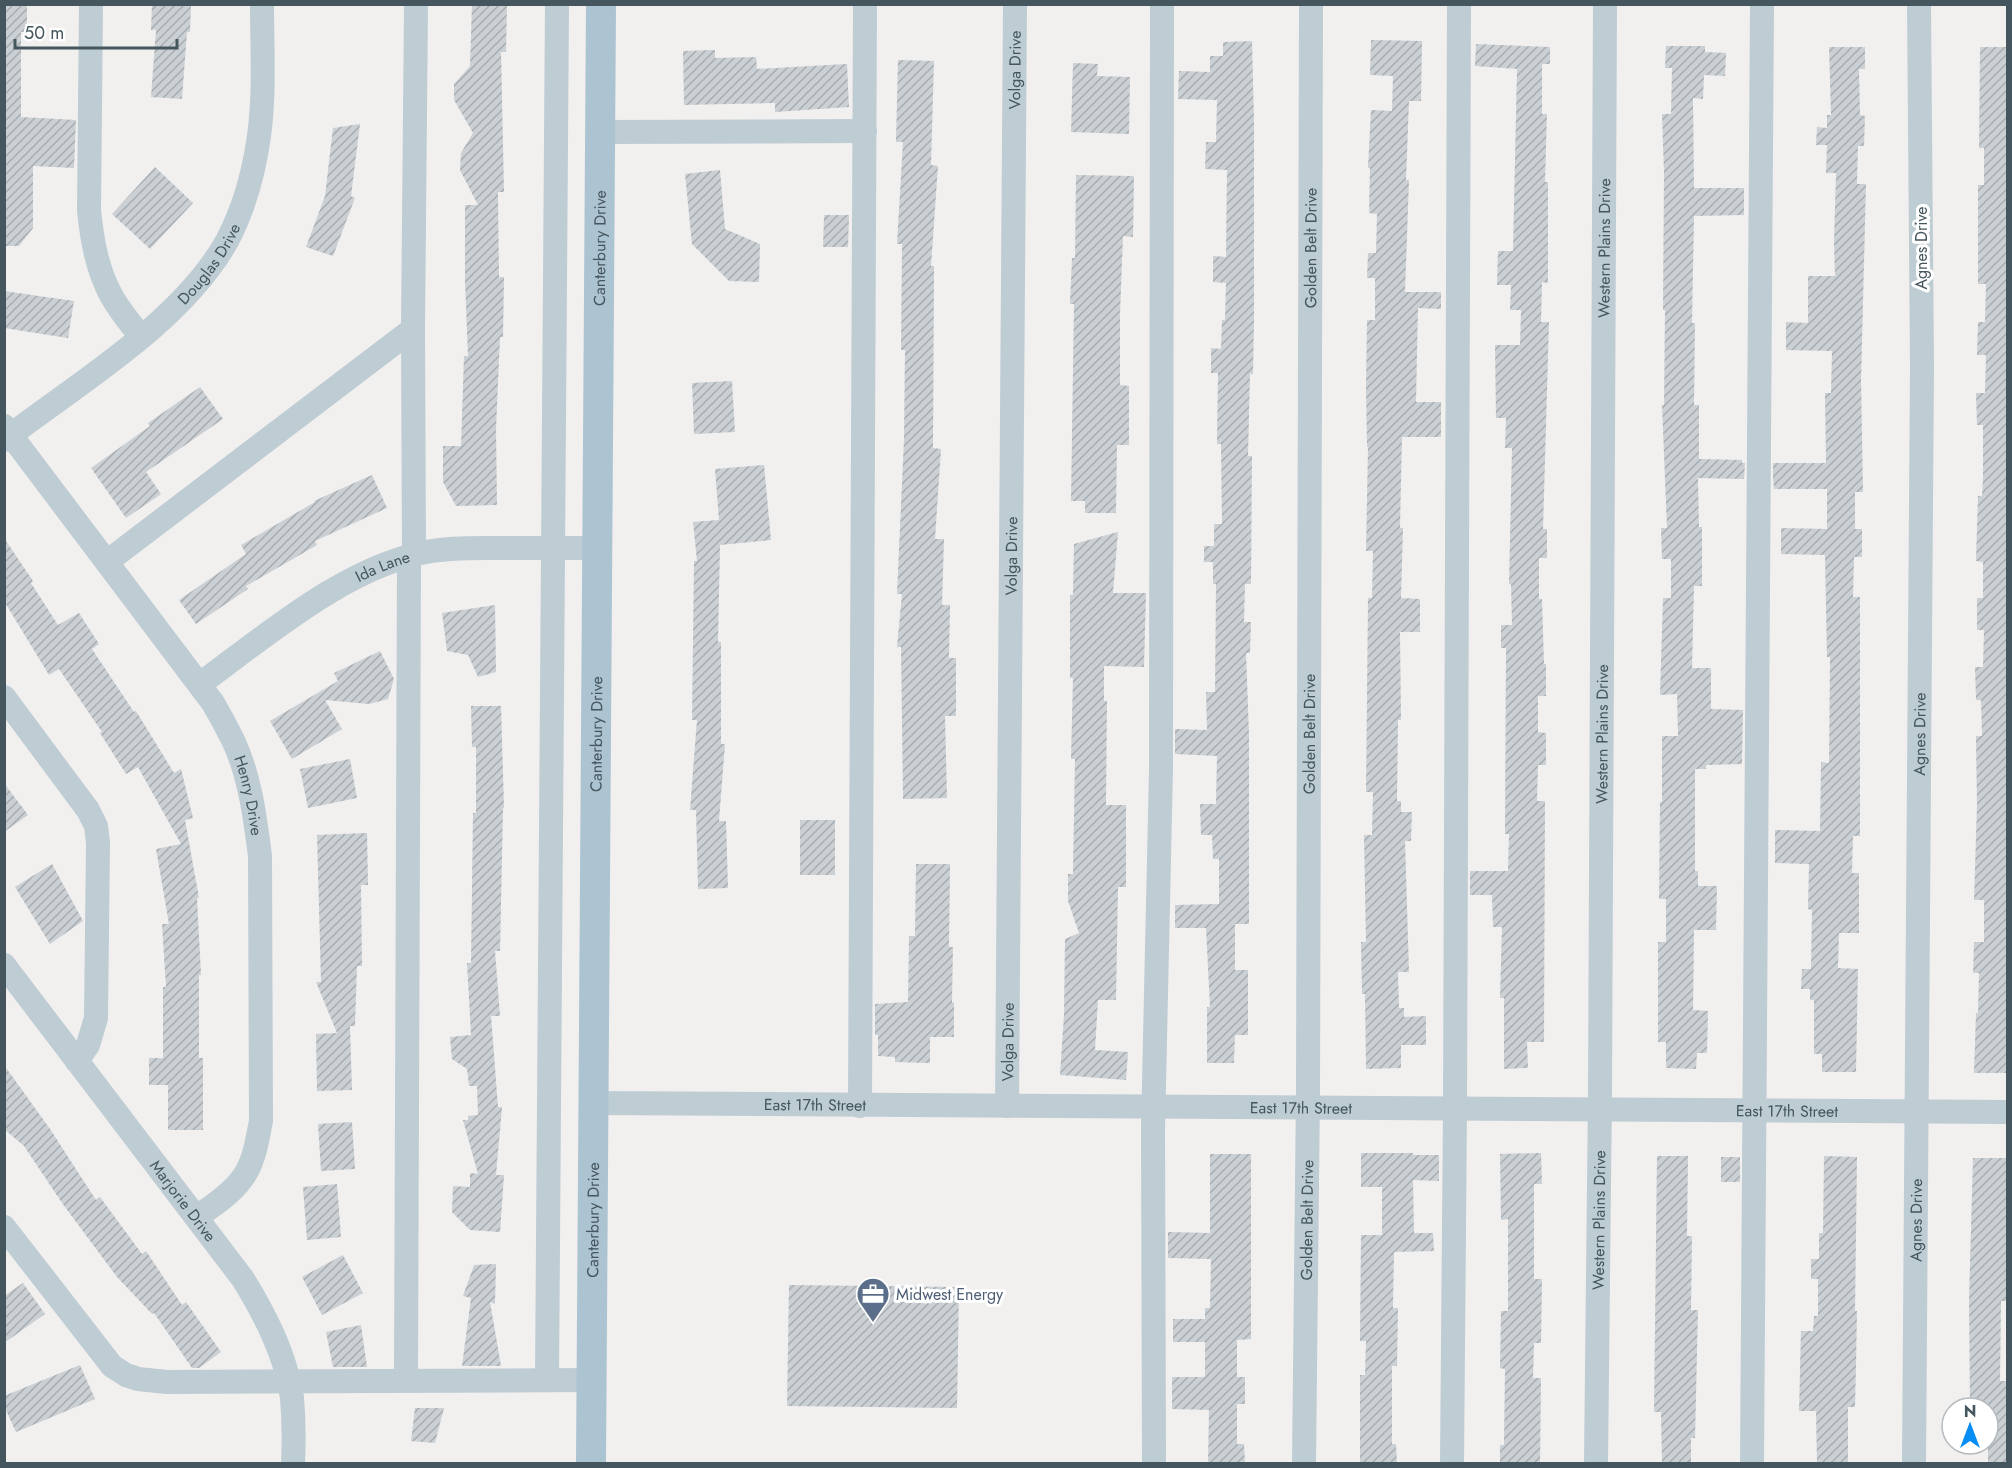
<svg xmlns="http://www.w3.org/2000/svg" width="2012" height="1468" font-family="Jost,sans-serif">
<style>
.building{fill:url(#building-hatch)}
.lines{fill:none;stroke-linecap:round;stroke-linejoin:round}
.minor{stroke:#beccd3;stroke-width:24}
.major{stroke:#acc3d1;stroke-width:30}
.labels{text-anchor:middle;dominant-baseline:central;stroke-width:6;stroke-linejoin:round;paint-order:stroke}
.street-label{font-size:16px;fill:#45565f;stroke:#fff}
.service-label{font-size:16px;fill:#4e5e75;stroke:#fff;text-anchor:start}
</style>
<defs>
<pattern id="building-hatch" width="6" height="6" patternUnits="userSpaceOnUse" patternTransform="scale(1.5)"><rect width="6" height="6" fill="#cad0d4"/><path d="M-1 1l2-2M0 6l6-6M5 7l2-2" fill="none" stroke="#a6acaf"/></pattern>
</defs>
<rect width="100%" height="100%" fill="#f2efef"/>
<g class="building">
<path d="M4,4H27V32H21V117L76,120L74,168L33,166V228L19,246H4Z"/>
<path d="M152,4H191L190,32H187L182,99L151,97L156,30H151Z"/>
<path d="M472,4H507L506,52H501L504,192H498L499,277H504L503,337H500L496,429L497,505L456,506L443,482V446H461L464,356H468L465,280V205H478L460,170L461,153L473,133L454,100V84L470,66Z"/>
<path d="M1371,40L1422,41L1421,101H1409L1406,180H1409L1405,292H1441V309L1418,308L1416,402H1441V437H1402L1400,528H1403L1401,598L1420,599V632H1400L1401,720H1398L1397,801H1401V812H1412L1411,841H1405L1409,972H1398L1399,1008H1404V1017L1426,1016V1045H1401V1068L1366,1069L1365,994H1362L1361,942H1366L1364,835H1372L1373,792H1366L1368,598H1372L1373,551H1366L1368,447H1367L1366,388L1367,320H1375V278H1367L1368,253H1376L1377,214L1369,213L1370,168H1368L1371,110L1392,111L1393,76L1370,75Z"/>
<path d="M1252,41L1254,123V320L1253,374H1250L1248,456H1252L1251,584H1245L1244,622H1251L1250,653H1246L1249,734V924H1235V970H1248V1035H1235L1234,1063H1207V1007H1210L1206,928H1175V905L1219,904V859H1213L1212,835H1201L1200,804H1216L1217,756L1175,754V729L1207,730L1206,692H1215L1216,584H1213V562H1204V546H1214V524H1222L1221,444H1217L1218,373H1211V348L1221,349L1222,320H1225L1226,283L1213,282V256L1226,257L1227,170L1205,169L1206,142H1216L1217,100L1178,99L1179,71L1210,72V56H1223V42Z"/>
<path d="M1476,44L1550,47V64H1542V114H1547L1545,182H1548V283L1542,282L1541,322H1549L1543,529H1547V558H1539V599H1542L1544,664H1546V696H1538V732L1546,733V765H1538L1537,801H1545L1544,1042H1527L1528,1068L1504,1069V998H1500L1502,927H1493L1492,895H1470V871H1508L1509,834H1505L1506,648H1501V625H1512L1511,584H1509L1512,448H1505L1506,418H1496L1495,345H1520L1521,310H1510L1511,285H1497L1498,251H1513L1517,69L1475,66Z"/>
<path d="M1666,46H1705V52L1726,53L1725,76L1704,75L1703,99L1693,98L1694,188H1744V215L1694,216L1692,323H1695L1694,405H1699V459L1742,460V463H1745L1744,479L1698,478L1699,527H1702V586H1694L1692,668H1711V709L1743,710L1742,764L1706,765V769H1695V871H1698V886H1717L1716,930H1694L1693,1010L1708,1011L1707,1053H1697L1696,1069L1666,1068V1042H1658V942H1666V899H1659L1660,802H1662V736H1678L1677,694L1660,695L1663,598H1671V559H1662L1661,528H1667L1662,405H1664L1665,310H1663L1664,173L1662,114H1671L1672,68H1665Z"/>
<path d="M1829,47H1865V69H1859L1860,115L1865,116L1864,146H1858L1857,184H1866L1861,381L1863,492H1855V529H1862V557H1854L1853,597H1860V836H1853L1852,873H1859V933H1839L1838,968L1858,969L1856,1072H1822V1054H1814V1000H1810V989H1801L1802,969H1811L1812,910L1808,909L1809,864L1775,863V830L1820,831L1821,762L1829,763L1830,657H1827L1825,555L1781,554V528L1827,529V489H1774L1773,479V463H1826L1825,393H1831L1832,351L1786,350V322L1808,323V276H1835L1834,242L1836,173H1826L1827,145H1816L1817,127L1827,128V115H1831Z"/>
<path d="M1980,47H2007V1073H1974L1976,1013H1978L1979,973H1973L1974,942H1984V900H1974L1977,805L1976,736H1982L1981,700H1976L1975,667H1983L1984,630H1977V598H1983V562L1976,561L1978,496H1982L1983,478V425H1977L1976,393H1985L1986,355H1977L1978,322H1985L1986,284H1978V185H1984V148H1979Z"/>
<path d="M715,50V58L756,57L757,69L847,64L849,107L775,112V103L684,105L683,51Z"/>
<path d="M898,60L934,61L931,165L938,166L931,266H934L933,448L941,449L935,539H944L942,605H950L949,658H956V716H945L947,798L903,799L901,647H897L902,594H897L904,439L905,350H901L902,244H897L903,142H896Z"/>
<path d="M1073,63L1098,64L1097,76L1130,77L1129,134L1071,132Z"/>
<path d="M360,124L351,196L355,198L333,256L306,247L325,196L333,128Z"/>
<path d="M155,167L193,203L150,249L112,214Z"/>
<path d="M720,170L725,229L760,244L759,282L729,281L692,244L685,174Z"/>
<path d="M1076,175L1134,176L1133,237L1123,236L1120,314V385L1129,386V445H1117L1116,513H1085V501H1071L1074,304H1070L1072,258H1075Z"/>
<path d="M824,215H849L848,247H823Z"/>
<path d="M4,291L74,301L68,338L4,328Z"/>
<path d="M732,381L735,432L694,434L692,383Z"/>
<path d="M200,387L223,419L146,472L161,494L126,518L91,468L150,426L148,423Z"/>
<path d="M764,465L771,540L720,545L718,642H721V744H725L719,821H726L728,888L698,889L696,810H690L697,720H692L694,561H697L693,522L719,520L715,469Z"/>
<path d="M372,475L387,508L315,541L317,545L246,586L248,589L196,624L179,600L246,554L241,545L315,502L314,501Z"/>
<path d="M1118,532L1113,593H1146L1144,667L1104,666V701H1107L1106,805H1126V887H1118L1116,1000H1098L1095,1050L1128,1052L1126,1080L1060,1075L1064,1015L1065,939L1079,933L1068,901V874H1073L1075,759H1071L1073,678H1070V595H1073L1074,544Z"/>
<path d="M4,538L33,581L31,583L58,625L79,613L99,644L92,649L134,712L136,711L174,773L181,769L193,818L185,820L199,898H197L201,975H199V1058H203V1130H168V1085H149V1058H163V987H166L162,924H169L156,849L181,844L138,767L126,774L100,733L102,732L59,669L49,675L4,601Z"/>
<path d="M495,605L496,672L478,677L468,655L447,651L442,613Z"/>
<path d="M380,651L394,679L388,699L369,704L325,700L342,729L292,759L270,721L338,681L334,673Z"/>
<path d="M471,706H501L504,808H503L500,951H495L500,1016H491L498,1107H502L496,1175H504L500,1232L470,1230L452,1212L453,1186L470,1187V1173L478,1174L463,1120H468V1116L478,1115L477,1086H469L467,1069L452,1059L450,1037L471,1035L467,963H471L473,813H476V747H472Z"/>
<path d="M350,759L357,798L308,808L300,769Z"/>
<path d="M4,783L28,815L4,832Z"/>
<rect x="800" y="820" width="35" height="55"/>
<path d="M367,833L368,885H361L362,966H357L355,1026H350L352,1090L317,1091L316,1034L337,1033L316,982H321L317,835Z"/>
<path d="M52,864L83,921L50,944L15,887Z"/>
<path d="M916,864H950L949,947H953L952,1002L954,1003V1037H930V1063L895,1062V1057L878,1056V1035H875V1004L908,1002L909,936H915Z"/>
<path d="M4,1065L50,1129L96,1200L100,1197L142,1254L146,1251L182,1305L186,1302L221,1352L199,1368H192L154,1313L152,1314L117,1277L62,1203L24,1146L4,1129Z"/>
<path d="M352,1122L355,1169L321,1171L318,1124Z"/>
<path d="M1361,1153H1413V1155H1439V1181L1413,1180L1414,1233H1433L1434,1251L1394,1252L1393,1308H1398L1397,1366H1392V1444H1396L1397,1464H1360V1375H1365L1366,1341H1360L1361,1235H1382V1187H1361Z"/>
<path d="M1541,1153L1542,1184H1534V1279H1542L1541,1343H1534L1533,1378H1541L1540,1464H1500V1445H1504L1505,1369L1500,1368L1501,1311H1508V1219L1501,1220L1500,1154Z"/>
<path d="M1210,1154H1251V1339L1237,1340V1377H1245V1404H1237V1444H1244L1245,1464H1208L1209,1410L1172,1409V1377H1205V1342H1173V1319H1205V1308H1210L1211,1259L1168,1258V1232L1210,1233Z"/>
<path d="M1657,1156H1688L1687,1236H1692L1691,1310H1698L1695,1438H1691V1464H1662L1661,1412H1654Z"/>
<path d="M1824,1156L1857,1157L1855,1311H1857L1856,1365L1855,1407H1848V1464H1817L1816,1411H1799L1801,1331H1813L1814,1316H1818V1279H1811V1259H1819V1233H1823Z"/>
<rect x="1721" y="1157" width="19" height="25"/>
<path d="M1973,1158H2007V1301H2001L2000,1381H2007V1464H1988V1408H1970L1969,1300Z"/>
<path d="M337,1184L341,1237L307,1240L303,1187Z"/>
<path d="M343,1255L363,1293L322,1315L302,1277Z"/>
<path d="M496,1264L495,1304L490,1302L501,1366H462L471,1298L463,1296L474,1265Z"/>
<path d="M23,1283L45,1314L4,1343V1296Z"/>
<path d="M789,1285L959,1287L957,1408L787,1406Z"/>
<path d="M361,1325L367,1367H333L326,1332Z"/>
<path d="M80,1365L95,1399L16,1432L4,1406V1396Z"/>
<path d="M415,1408H444L435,1443L411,1441Z"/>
</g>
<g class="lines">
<g class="minor">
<path d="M91,4L89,210C92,240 97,269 111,295C119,310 131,324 141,337"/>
<path d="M600,132L865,131"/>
<path id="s1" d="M4,426L213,703C220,715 227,728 233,740C250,776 255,817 260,856L261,1121C257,1141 254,1164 241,1180C230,1195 212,1206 197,1217"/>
<path id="s2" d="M4,440C78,383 181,323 227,241C244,209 254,172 259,136C265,93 262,48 262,4"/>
<path d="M414,555L413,329L416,4"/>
<path d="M108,561L413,329"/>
<path id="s3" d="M200,684C267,635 349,564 432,551C455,547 478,548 501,548C533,548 565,548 597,548"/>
<path d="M4,697L88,810L96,826L98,843L96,1018L88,1045L77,1061"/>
<path id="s4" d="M4,965L243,1279C265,1315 286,1355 292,1398C294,1420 294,1442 293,1464"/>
<path id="s5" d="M593,1103L2008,1112"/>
<path d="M860,1106L865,4"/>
<path id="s6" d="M1007,1106L1015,4"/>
<path d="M4,1227L112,1366L126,1375L138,1379L167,1382L591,1380"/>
<path d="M406,1380L409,557"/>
<path d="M547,1380L557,4"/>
<path d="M1154,1464L1153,1129L1161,769L1162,4"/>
<path id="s7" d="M1304,1464L1308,1090L1311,4"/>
<path d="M1452,1464L1455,1109L1459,4"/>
<path id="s8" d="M1596,1464L1600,1092L1605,4"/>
<path d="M1752,1464L1762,4"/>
<path id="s9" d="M1914,1464L1922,366L1919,4"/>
</g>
<path class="major" id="s10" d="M591,1464L601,4"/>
</g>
<defs>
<symbol id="office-pin" viewBox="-11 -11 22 30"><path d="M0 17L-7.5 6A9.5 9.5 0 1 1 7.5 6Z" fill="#5c6f8a" stroke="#fff"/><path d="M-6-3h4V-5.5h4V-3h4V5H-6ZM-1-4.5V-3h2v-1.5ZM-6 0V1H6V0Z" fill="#fff"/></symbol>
</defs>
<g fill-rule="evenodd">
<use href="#office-pin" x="854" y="1275" width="38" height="52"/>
</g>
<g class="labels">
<g class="street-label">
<text stroke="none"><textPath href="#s6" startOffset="1036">Volga Drive</textPath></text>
<text stroke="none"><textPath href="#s10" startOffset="1216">Canterbury Drive</textPath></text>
<text stroke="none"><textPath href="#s7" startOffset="1216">Golden Belt Drive</textPath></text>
<text stroke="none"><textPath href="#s8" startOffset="1216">Western Plains Drive</textPath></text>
<text transform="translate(1921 248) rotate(-90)">Agnes Drive</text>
<text stroke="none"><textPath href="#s2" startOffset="272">Douglas Drive</textPath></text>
<text stroke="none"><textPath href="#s6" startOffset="550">Volga Drive</textPath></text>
<text stroke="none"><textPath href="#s3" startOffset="218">Ida Lane</textPath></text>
<text stroke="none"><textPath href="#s10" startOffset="730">Canterbury Drive</textPath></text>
<text stroke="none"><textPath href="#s7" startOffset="730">Golden Belt Drive</textPath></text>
<text stroke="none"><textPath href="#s8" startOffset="730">Western Plains Drive</textPath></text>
<text stroke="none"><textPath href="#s9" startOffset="730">Agnes Drive</textPath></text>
<text stroke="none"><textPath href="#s1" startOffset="447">Henry Drive</textPath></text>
<text stroke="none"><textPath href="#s6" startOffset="64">Volga Drive</textPath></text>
<text stroke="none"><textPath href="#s5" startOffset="222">East 17th Street</textPath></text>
<text stroke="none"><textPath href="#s5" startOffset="708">East 17th Street</textPath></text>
<text stroke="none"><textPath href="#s5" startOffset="1194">East 17th Street</textPath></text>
<text stroke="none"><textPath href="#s4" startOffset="296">Marjorie Drive</textPath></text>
<text stroke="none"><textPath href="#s10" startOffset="244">Canterbury Drive</textPath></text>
<text stroke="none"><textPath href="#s7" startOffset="244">Golden Belt Drive</textPath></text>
<text stroke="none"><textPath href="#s8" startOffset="244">Western Plains Drive</textPath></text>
<text stroke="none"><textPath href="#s9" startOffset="244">Agnes Drive</textPath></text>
</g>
<g class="service-label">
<text x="896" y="1294">Midwest Energy</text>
</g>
</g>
<rect width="2012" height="1468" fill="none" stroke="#45565f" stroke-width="12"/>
<g transform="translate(1970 1426)"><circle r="28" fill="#ffffff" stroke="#b5bbbf" stroke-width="1.5"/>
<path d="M0-4.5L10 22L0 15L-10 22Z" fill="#078ef4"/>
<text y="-9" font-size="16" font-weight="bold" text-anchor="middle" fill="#45565f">N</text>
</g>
<path d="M15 39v9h162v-9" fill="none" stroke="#45565f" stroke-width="3"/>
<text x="24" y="39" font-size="18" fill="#45565f" stroke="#ffffff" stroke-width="4.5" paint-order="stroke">50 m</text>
</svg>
